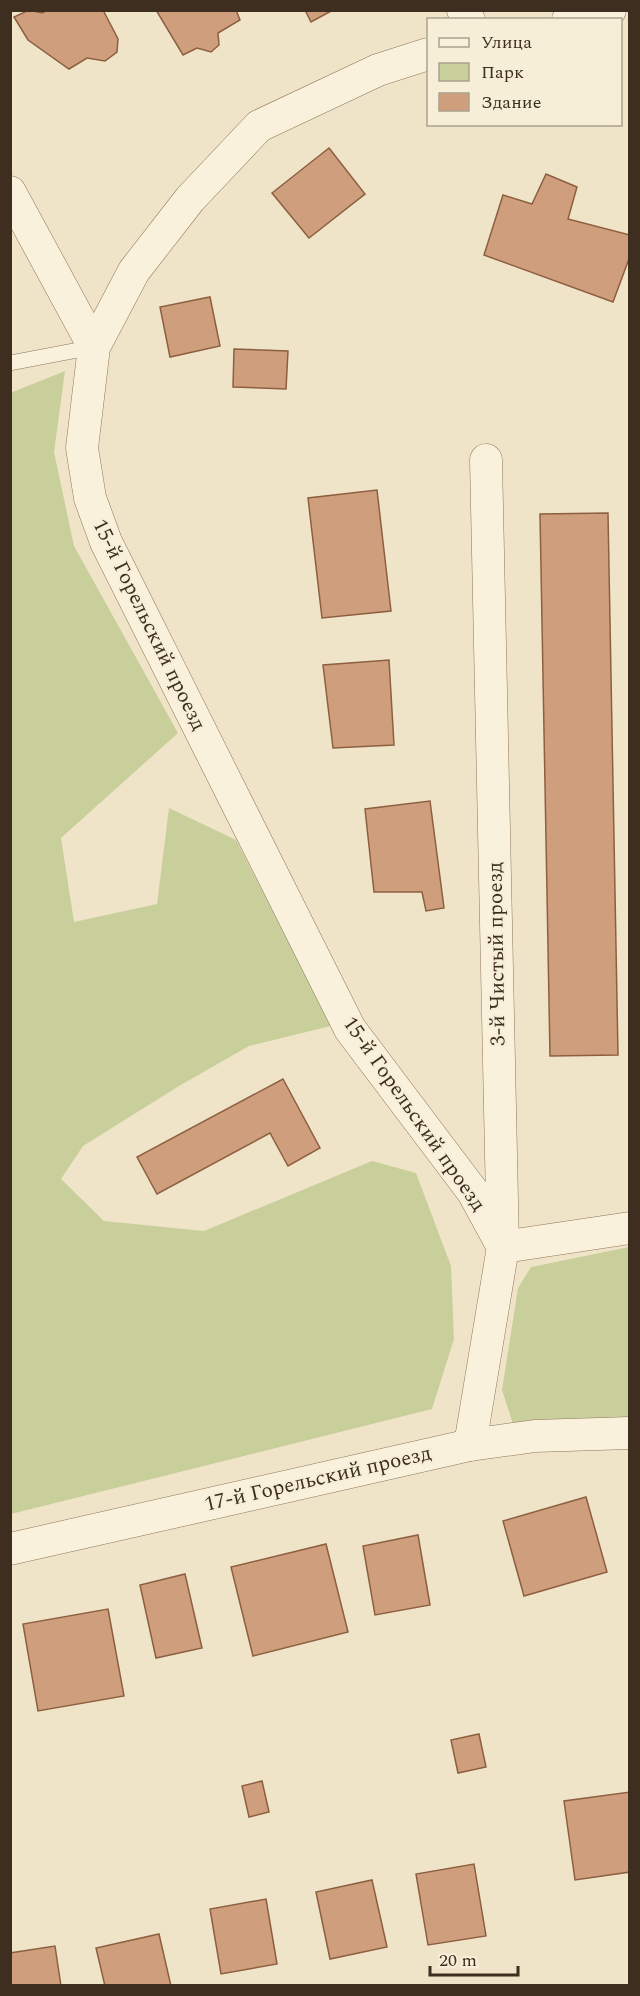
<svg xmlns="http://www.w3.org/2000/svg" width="640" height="1996" font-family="Spectral,serif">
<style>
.green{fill:#c9cf9b}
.building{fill:#cf9f7d;stroke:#8d5f41;stroke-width:1.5}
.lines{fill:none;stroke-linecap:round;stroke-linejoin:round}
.lane-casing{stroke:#8d765c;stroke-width:16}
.street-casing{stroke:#8d765c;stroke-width:33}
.lane{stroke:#faf1dc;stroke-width:15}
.street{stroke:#faf1dc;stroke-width:32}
.labels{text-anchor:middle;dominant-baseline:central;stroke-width:4.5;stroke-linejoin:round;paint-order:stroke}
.street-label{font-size:21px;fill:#3d2e20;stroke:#f7eed8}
</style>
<rect width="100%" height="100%" fill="#f0e4c8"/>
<g class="green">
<path d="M65,371L54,452L74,546L178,733L61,838L74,922L157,904L169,808L236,840L331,1026L249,1046L179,1086L83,1146L61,1179L104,1221L204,1231L372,1161L416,1173L451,1266L454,1339L432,1409L11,1514L10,393Z"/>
<path d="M629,1247V1419L513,1424L502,1390L518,1288L531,1267Z"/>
</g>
<g class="building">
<path d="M29,10L42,13L48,10H103L118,39L117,52L105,61L87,58L69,69L28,40L14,17Z"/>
<path d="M156,10H236L240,20L218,33L219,45L211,52L197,48L183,55Z"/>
<path d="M305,10H333L311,22Z"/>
<path d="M329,148L365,194L309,238L272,193Z"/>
<path d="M546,174L577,187L568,219L630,235V256L613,302L484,255L503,195L532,204Z"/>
<path d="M210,297L220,346L170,357L160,307Z"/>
<path d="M234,349L288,351L286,389L233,387Z"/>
<path d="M377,490L391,611L322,618L308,498Z"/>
<path d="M608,513L618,1055L550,1056L540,514Z"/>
<path d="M389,660L394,745L333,748L323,665Z"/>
<path d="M430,801L444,908L426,911L422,892H374L365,809Z"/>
<path d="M283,1079L320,1148L288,1166L270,1133L157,1194L137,1157Z"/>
<path d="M586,1497L607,1572L524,1596L503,1521Z"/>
<path d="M418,1535L430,1605L375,1615L363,1546Z"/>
<path d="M326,1544L348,1632L253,1656L231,1567Z"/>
<path d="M185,1574L202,1648L156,1658L140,1585Z"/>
<path d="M108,1609L124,1696L38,1711L23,1624Z"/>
<path d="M479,1734L486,1767L458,1773L451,1740Z"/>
<path d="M262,1781L269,1812L249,1817L242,1786Z"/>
<path d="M630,1792V1872L575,1880L564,1801Z"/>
<path d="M474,1864L486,1936L428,1945L416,1874Z"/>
<path d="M372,1880L387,1947L330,1959L316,1892Z"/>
<path d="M266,1899L277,1964L221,1974L210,1909Z"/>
<path d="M159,1934L171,1986H105L96,1948Z"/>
<path d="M55,1946L61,1986H10V1953Z"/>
</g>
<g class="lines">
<defs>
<path id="lane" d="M10,363L94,347"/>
<g id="street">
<path d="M463,10L469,20"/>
<path d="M568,20L610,10"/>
<path d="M428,54L378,70L259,126L190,199L134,271L94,347L82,448L90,498L106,542L350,1029L473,1192L503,1247"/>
<path d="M10,192L94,347"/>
<path d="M503,1247L630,1228"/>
<path d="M470,1445L503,1247L486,460"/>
<path d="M10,1549L470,1445L535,1436L630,1433"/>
</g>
</defs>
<use href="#lane" class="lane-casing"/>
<use href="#street" class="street-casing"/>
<use href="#lane" class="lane"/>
<use href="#street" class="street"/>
</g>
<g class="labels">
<g class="street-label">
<text transform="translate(149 625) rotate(64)">15-й Горельский проезд</text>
<text transform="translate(497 954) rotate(-91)">3-й Чистый проезд</text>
<text transform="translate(414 1114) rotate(55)">15-й Горельский проезд</text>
<text transform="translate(318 1479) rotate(-13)">17-й Горельский проезд</text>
</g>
</g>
<rect width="640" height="1996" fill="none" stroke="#3d2e20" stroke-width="24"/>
<rect x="427" y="18" width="195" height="108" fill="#f7eed8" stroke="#ada18e" stroke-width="1.5"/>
<rect x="439" y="38" width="30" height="9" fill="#faf1dc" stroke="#ada18e" stroke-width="1.5"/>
<text x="481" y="48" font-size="18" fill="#3d2e20">Улица</text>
<rect x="439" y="63" width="30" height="18" fill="#c9cf9b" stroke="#ada18e" stroke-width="1.5"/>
<text x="481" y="78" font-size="18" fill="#3d2e20">Парк</text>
<rect x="439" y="93" width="30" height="18" fill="#cf9f7d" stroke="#ada18e" stroke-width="1.5"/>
<text x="481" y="108" font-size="18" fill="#3d2e20">Здание</text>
<path d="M430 1966v9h88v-9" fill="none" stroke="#3d2e20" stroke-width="3"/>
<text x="439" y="1966" font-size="18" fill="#3d2e20" stroke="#f7eed8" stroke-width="4.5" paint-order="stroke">20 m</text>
</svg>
